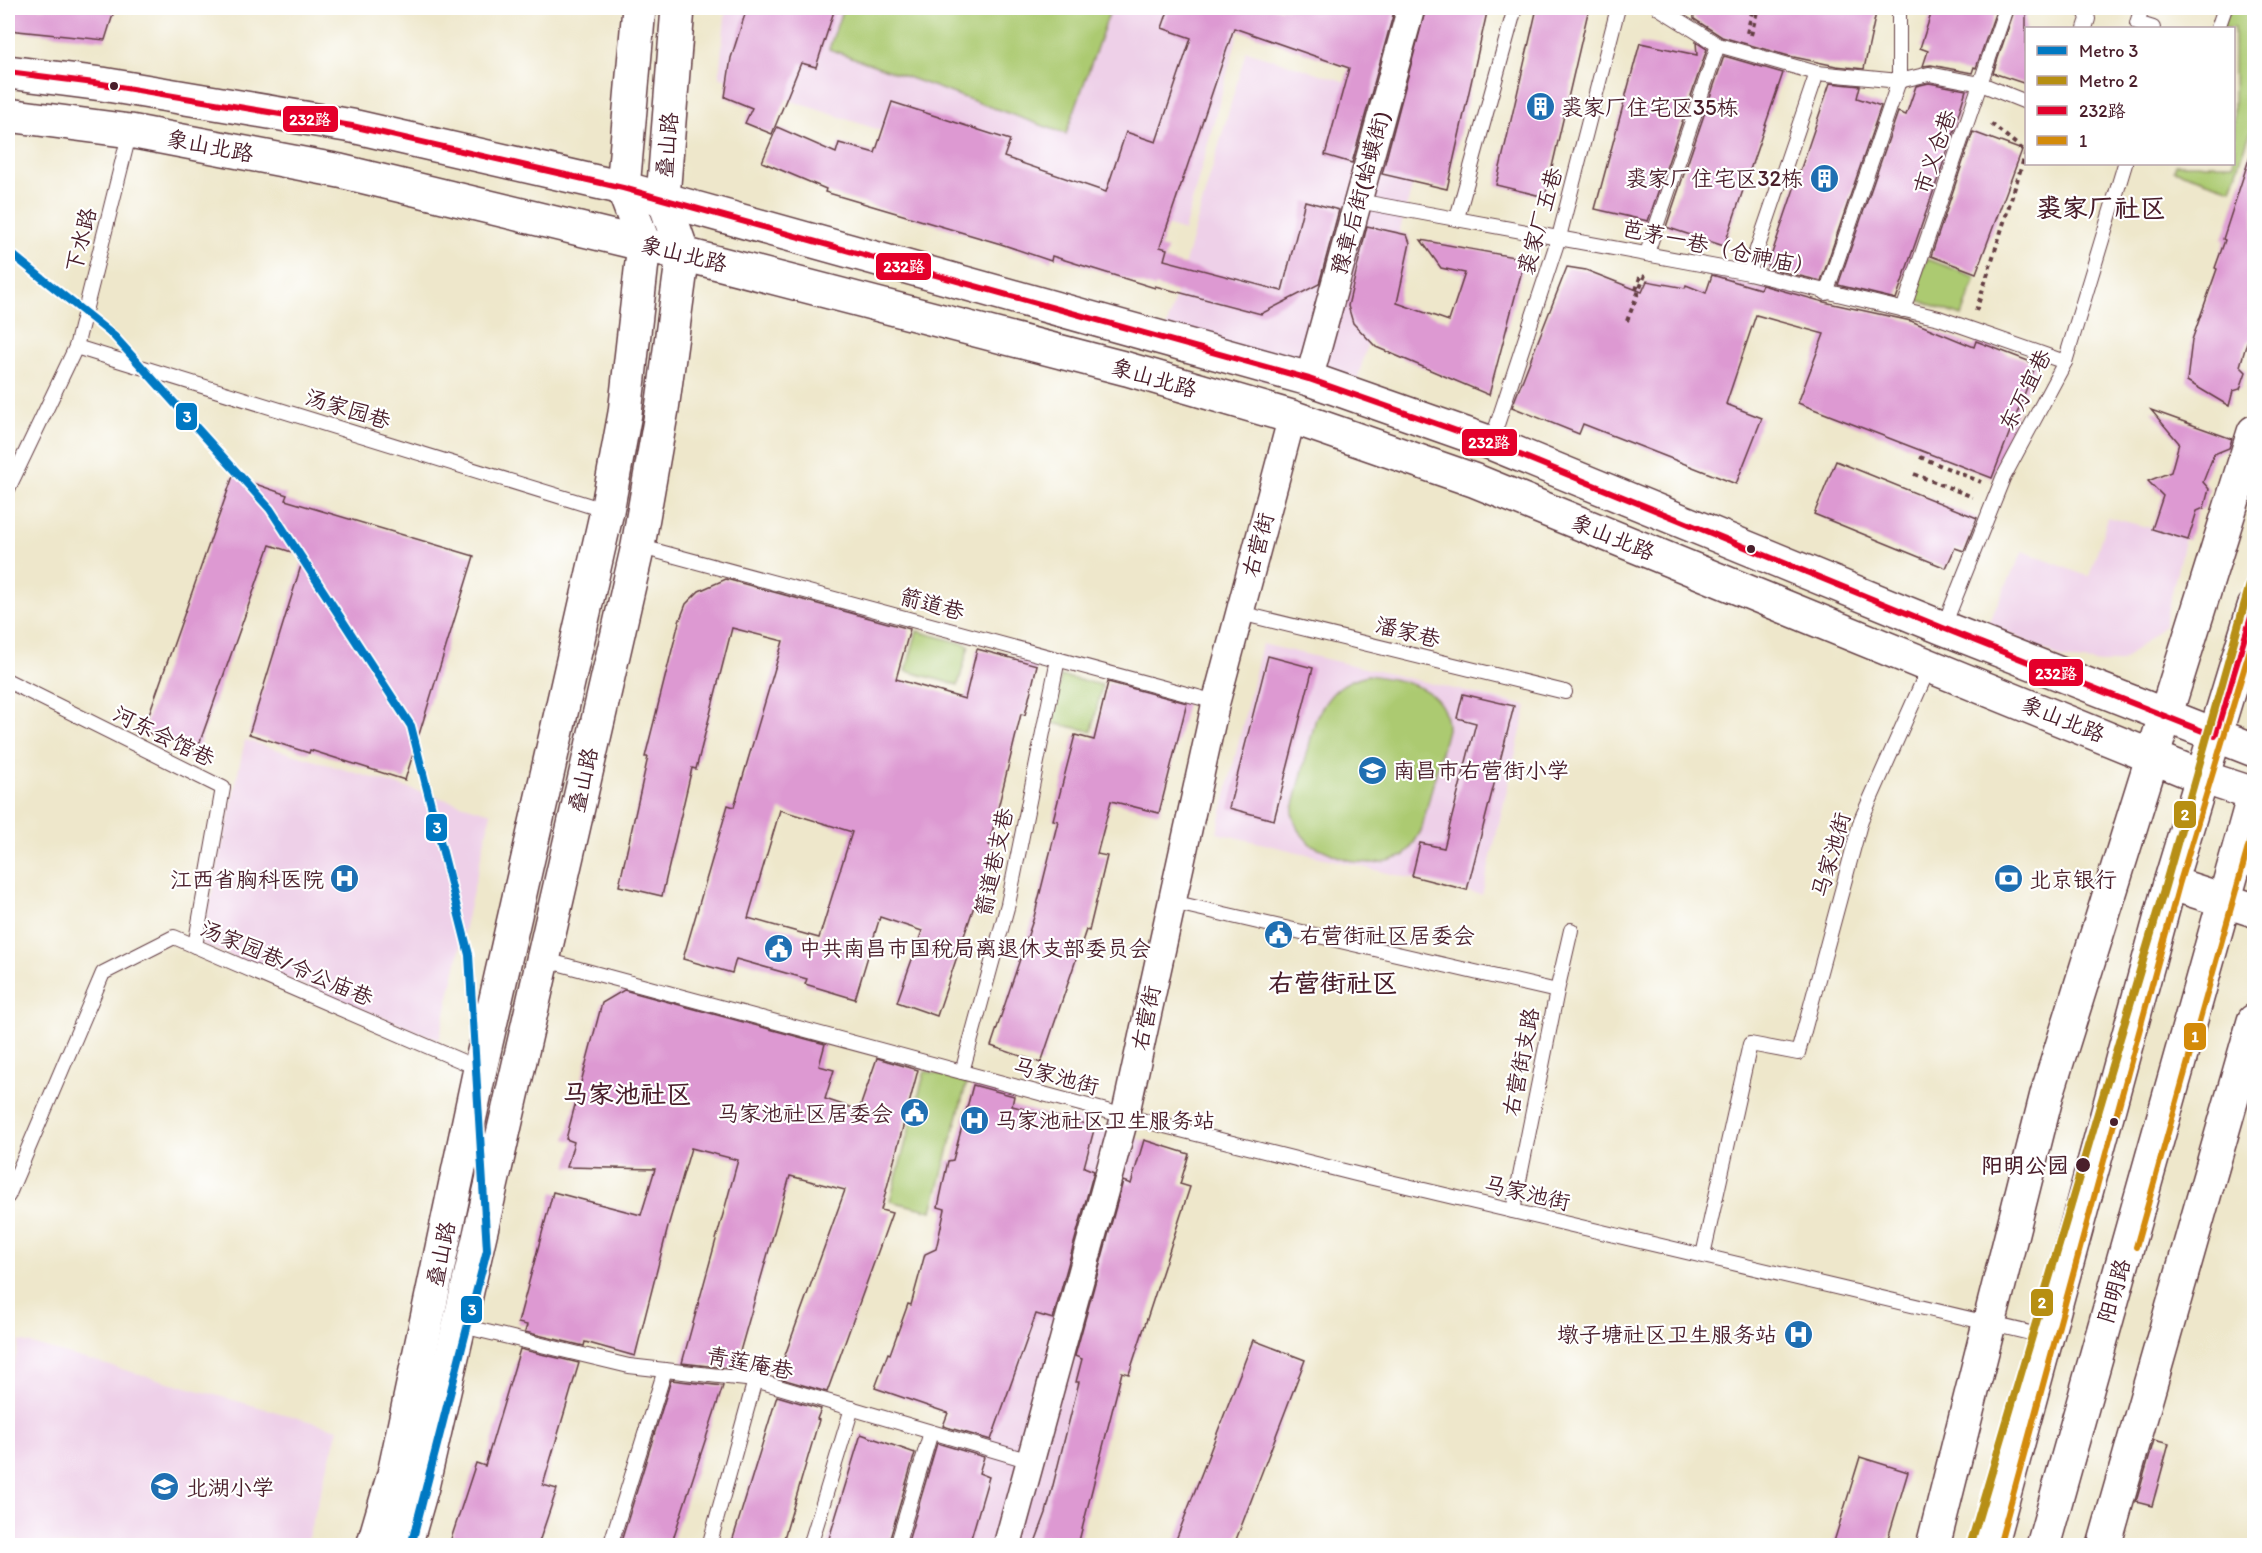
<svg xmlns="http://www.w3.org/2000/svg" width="2262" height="1553" font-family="Itim,'LXGW WenKai TC',sans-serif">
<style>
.built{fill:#eed0e8}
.green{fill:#acca71;stroke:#7b744e;stroke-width:1.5}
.building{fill:#dd99d2;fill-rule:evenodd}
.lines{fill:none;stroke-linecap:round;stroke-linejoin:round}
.lane-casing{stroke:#633d43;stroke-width:16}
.street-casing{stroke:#633d43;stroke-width:30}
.secondary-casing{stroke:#633d43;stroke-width:36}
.primary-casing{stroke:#633d43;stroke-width:36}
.highway-casing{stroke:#633d43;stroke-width:36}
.path{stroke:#633d43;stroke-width:4;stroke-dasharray:4.5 4.5;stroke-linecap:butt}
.lane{stroke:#fff;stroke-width:14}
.street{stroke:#fff;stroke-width:27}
.secondary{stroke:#fff;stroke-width:33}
.primary{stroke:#fff;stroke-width:33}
.highway{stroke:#fff;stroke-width:33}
.bus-1-casing{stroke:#fff;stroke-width:10}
.bus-2-casing{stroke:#fff;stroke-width:10}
.bus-1{stroke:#e4002b;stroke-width:6}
.bus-2{stroke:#d48b09;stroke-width:6}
.metro-1-casing{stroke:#fff;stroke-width:12}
.metro-2-casing{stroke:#fff;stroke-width:12}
.metro-1{stroke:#0079c3;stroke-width:8}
.metro-2{stroke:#b78f12;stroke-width:8}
.bus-dot{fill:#4a1f2b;stroke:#fff;stroke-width:2}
.labels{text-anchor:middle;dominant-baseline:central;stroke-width:4.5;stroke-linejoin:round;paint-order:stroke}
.poi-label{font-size:22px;fill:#4a1f2b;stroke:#fff;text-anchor:start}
.street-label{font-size:22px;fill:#4a1f2b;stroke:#fff}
.stop-label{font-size:22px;font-weight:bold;fill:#4a1f2b;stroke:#fff;text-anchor:end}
.quarter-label{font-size:26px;font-weight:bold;fill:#4a1f2b;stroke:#fff}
.line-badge{stroke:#fff;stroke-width:2}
.badge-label{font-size:16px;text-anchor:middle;font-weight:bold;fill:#fff}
</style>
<rect width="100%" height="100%" fill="#fff"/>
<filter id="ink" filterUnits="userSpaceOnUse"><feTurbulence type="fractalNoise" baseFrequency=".0167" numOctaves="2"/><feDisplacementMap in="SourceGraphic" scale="12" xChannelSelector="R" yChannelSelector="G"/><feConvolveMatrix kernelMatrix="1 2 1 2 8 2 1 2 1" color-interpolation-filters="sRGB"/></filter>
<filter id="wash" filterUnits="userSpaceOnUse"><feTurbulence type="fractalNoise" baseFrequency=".008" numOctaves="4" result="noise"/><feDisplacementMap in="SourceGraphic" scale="24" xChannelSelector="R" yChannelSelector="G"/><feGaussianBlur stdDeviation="1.35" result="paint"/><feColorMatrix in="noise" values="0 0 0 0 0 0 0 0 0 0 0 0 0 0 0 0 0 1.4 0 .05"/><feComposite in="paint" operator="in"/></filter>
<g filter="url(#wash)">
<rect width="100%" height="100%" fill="#eee7cb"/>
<g class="built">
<path d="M726,8H1245L1184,231L719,77Z"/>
<path d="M1391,8H1463L1349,409L1319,396L1160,350L1246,51L1366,88Z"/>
<path d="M2108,517L2185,537L2164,626L2121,662L2102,663L2063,659L1988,623L2023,551L2089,577Z"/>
<path d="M1262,644L1527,706L1482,895L1217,833Z"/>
<path d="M245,740L491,813L439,1040L201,944Z"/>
<path d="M1070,1115L1183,1154L1066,1545L942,1546Z"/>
<path d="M20,1341L338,1429L306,1545H8V1385Z"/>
</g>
<g class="green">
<path d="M843,8H1111L1066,134L829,49Z"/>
<path d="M2230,8H2254V122L2231,189L2174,170L2176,164H2234V28H2222Z"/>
<path d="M1927,259L1976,277L1962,316L1912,298Z"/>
<path d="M917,631L969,645L958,685L906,671Z"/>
<path d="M1368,675C1401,680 1448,686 1447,729L1421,831L1412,846L1404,856L1388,861L1374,863L1355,862L1337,856L1310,844L1298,830L1292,813L1316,718C1329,694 1340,681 1368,675Z"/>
<path d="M1061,676L1102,685L1092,731L1051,723Z"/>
<path d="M925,1071L967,1081L932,1211L890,1201Z"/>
</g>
<g id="blocks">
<g class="building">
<path d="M8,8H115L105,40L8,30Z"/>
<path d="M747,8H835L816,67L801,63L772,134L745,123L752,108L725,97L731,58Z"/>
<path d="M1169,8H1395L1352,163L1325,155L1349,68L1234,28L1160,247L1167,249L1164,260L1282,291L1305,201L1339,210L1319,284L1261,314L1155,286V288L1052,256L1051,261L1001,244L825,192L826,189L762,162L777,127L836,153L839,143L875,153L892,102L1010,140L1004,157L1106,192L1126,132L1156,142L1191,38L1162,28Z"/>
<path d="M1426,8H1488L1447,189L1382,174Z"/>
<path d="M1537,8H1589L1545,197L1496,185Z"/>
<path d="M1693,8H1877L1864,69L1836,66L1789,56L1722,37L1694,19Z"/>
<path d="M1933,8H1997L1976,68L1974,67L1972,73L1931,65L1923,66L1928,51L1920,48Z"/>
<path d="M2015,8H2026V84L1993,73Z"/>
<path d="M1696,42L1707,49L1648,221L1595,209L1640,43L1697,55Z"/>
<path d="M1724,56L1783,73L1724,246L1666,227Z"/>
<path d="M1830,83L1860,86L1857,98L1881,106L1821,281L1767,268Z"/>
<path d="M1929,83L1966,90L1955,125L1956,126L1896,299L1838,285L1898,112L1906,115L1916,86Z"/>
<path d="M1973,132L2022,150L1976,273L1931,256Z"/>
<path d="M2250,156H2254V338L2247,342L2240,366L2246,372L2240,389L2233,391L2229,406L2187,381L2192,340L2217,269L2215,268L2225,240L2223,239Z"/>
<path d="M1367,226L1407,235L1410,243L1397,303L1449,321L1465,273L1441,268L1421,240L1525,259L1489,395L1376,347L1353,323L1348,306Z"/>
<path d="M1567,267L1586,270L1642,292L1647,281L1685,288L1686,285L1706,293L1712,275L1760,289L1762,285L1824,302L1911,321L1974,347L1976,341L2036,364L1992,478L1798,403L1824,334L1756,315L1726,404L1762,418L1736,484L1583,424L1579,434L1512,407Z"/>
<path d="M2151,410L2232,439L2229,448L2214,454L2203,482L2209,489L2204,508L2197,511L2188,540L2152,529L2163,496L2148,481L2171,472L2179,443Z"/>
<path d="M1836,461L1977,518L1964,551L1955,548L1946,568L1814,514Z"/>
<path d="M233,476L287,495L285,500L474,556L405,780L310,750L309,753L249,734L304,556L270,545L197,750L143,731Z"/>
<path d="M726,579L910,629L896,679L965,699L977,649L1037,665L1025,715L1021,714L989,845L994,847L937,1016L897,1002L922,931L880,917L855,999L805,984L807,979L736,959L732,973L683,959L728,805L734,807L783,641L732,628L696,769L692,768L662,896L619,886L648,757H645L679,622L686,604L699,591ZM780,810L852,832L819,938L748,918Z"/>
<path d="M1268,656L1313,668L1274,820L1229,808Z"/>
<path d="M1108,682L1187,703L1159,813L1111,801L1097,854L1107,856L1089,931L1086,930L1041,1063L991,1046L1034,917L1058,821L1053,820L1075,735L1094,740Z"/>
<path d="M1463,694L1514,706L1467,890L1412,876L1420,843L1444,848L1476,723L1457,718Z"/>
<path d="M624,990L825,1044L819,1066L834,1070L825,1099L859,1110L877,1058L918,1070L881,1210L892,1213L827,1392L782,1379L785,1370L780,1369L845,1190L790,1176L735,1369L682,1363L738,1160L691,1148L669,1223L635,1356L585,1342L584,1346L525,1332L527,1325L518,1323L553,1192L641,1215L655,1169L567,1167L574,1142L566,1139L602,1003Z"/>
<path d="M973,1085L1014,1096L1012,1106L1095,1126L1084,1167L1094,1171L1053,1319L1036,1314L991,1440L943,1426L948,1413L875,1388L888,1353L890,1354L908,1304L911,1305L925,1254L936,1249L945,1209L938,1207L948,1161L953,1160Z"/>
<path d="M1144,1140L1189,1154L1180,1184L1190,1187L1129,1374L1122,1372L1078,1545H1034L1046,1513L1079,1382H1076L1082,1359L1075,1356L1123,1181L1131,1184Z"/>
<path d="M1253,1340L1305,1360L1234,1545H1174Z"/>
<path d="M520,1349L579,1363L543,1485L557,1489L538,1545H449L476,1463L485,1466Z"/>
<path d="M671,1380L723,1386L671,1545H620Z"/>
<path d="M777,1396L821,1409L817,1419L819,1420L782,1545H731Z"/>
<path d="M861,1434L915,1453L888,1545H827Z"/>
<path d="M2154,1440L2169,1444L2152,1506L2136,1502Z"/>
<path d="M937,1443L984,1457L979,1473L989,1477L969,1545H907Z"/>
<path d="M1860,1457L1908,1472L1886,1545H1833Z"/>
</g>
</g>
</g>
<g filter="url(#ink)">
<use href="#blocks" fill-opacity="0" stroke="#633d43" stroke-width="1.5"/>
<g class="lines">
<defs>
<g id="lane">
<path d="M1659,8L1718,45L1817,73L1899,81L1929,74L1981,84L2026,102"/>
<path d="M2078,8L2085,10L2088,19L2085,28"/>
<path d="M2142,8L2137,23L2153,28"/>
<path d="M2218,28L2225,8"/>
<path d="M1358,201L1749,273L1939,318L2065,362"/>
<path d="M1457,218L1515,8"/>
<path d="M1647,253L1718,45"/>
<path d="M1749,273L1817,73"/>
<path d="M1826,293L1899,81V8"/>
<path d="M1903,310L2006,8"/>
<path d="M76,347L607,511"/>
<path d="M1491,443L1559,237L1618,8"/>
<path d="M8,489L76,347L130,131"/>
<path d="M638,546L1216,702"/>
<path d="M1240,613L1565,692"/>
<path d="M1943,628L2003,478L2065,362L2125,164"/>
<path d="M8,681L223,788L195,946"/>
<path d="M1172,902L1557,991L1513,1211"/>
<path d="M542,959L1125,1116L1356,1174L2047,1337"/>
<path d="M1557,991L1571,930"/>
<path d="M962,1072L1008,904L1058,659"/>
<path d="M8,1196L103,973L174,937L480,1069"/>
<path d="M1703,1255L1750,1044L1798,1053L1861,820L1930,665"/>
<path d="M458,1325L629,1366L755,1380L1030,1461"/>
<path d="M610,1546L665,1370"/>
<path d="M709,1546L755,1380"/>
<path d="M810,1546L852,1408"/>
<path d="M897,1546L931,1432"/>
</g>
<g id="street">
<path d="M1309,379L1411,8"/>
<path d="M1007,1546L1125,1116L1216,702L1292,417"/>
</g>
<g id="secondary">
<path d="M2170,883L2254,910"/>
<path d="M373,1546L394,1474L480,1069L607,511L625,413L644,244L623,188L639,8"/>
<path d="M405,1546L422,1487L638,546L662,409L683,254L663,197L678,8"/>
</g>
<g id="primary">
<path d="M8,72L102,84L352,126L623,188L1309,379L1491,443L1943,628L2254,750"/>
<path d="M8,115L130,131L340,171L683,254L1127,369L1292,417L1476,481L2202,777L2254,794"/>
<path d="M1933,1546L2047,1094L2254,432"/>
<path d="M2104,1546L2254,1021"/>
</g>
<g id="highway">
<path d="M1990,1546L2170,883L2254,607"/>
<path d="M2043,1546L2254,795"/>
</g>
</defs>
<use href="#lane" class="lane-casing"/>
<use href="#street" class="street-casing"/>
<use href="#secondary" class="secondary-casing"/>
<use href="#primary" class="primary-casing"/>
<use href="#highway" class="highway-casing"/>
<g class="path">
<path d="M1747,33L1753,8"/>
<path d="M1751,35L1758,8"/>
<path d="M1636,290L1641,274"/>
<path d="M1976,311L2026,152L1989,122"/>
<path d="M1627,321L1645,275"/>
<path d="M1920,457L1981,482"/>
<path d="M1914,474L1973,497"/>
</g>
<use href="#lane" class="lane"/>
<use href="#street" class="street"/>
<use href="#secondary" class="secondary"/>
<use href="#primary" class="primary"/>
<use href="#highway" class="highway"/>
<defs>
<path id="bus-1" d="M8,72L102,84L352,126L623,188L1309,379L1491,443L1943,628L2215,736L2254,607"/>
<g id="bus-2">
<path d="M2136,1247L2254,826"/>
<path d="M1999,1546L2179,885L2254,636"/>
</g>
</defs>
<use href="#bus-1" class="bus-1-casing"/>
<use href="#bus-2" class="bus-2-casing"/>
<use href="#bus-1" class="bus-1"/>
<use href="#bus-2" class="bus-2"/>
<defs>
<path id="metro-1" d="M8,251L114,336L270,509L411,726L469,955L487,1250L411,1546"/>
<path id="metro-2" d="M1970,1546L2165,886L2254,570"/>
</defs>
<use href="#metro-1" class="metro-1-casing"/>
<use href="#metro-2" class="metro-2-casing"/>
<use href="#metro-1" class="metro-1"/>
<use href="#metro-2" class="metro-2"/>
</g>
</g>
<defs>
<symbol id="building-disc" viewBox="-11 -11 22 22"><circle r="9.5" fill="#1f6fb2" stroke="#fff"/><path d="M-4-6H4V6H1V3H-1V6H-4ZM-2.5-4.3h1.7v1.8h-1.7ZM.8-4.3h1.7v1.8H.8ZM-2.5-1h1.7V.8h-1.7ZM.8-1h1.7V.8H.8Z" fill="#fff"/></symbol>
<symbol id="school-disc" viewBox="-11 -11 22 22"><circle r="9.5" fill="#1f6fb2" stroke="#fff"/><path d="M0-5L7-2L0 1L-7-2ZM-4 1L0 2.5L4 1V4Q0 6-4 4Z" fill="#fff"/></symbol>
<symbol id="hospital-disc" viewBox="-11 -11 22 22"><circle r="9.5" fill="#1f6fb2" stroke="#fff"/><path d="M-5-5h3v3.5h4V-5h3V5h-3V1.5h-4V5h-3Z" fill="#fff"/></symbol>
<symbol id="bank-disc" viewBox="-11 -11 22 22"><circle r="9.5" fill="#1f6fb2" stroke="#fff"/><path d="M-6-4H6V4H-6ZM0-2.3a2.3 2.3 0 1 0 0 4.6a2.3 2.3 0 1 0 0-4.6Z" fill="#fff"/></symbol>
<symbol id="civic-disc" viewBox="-11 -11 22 22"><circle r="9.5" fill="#1f6fb2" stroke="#fff"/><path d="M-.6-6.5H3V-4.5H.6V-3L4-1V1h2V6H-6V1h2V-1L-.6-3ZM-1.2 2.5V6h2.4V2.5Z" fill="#fff"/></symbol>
</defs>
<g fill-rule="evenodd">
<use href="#building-disc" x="1524" y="90" width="33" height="33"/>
<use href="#building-disc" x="1808" y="162" width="33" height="33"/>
<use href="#school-disc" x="1356" y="754" width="33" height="33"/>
<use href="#hospital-disc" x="328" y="862" width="33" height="33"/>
<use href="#bank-disc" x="1992" y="862" width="33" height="33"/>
<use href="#civic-disc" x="1262" y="918" width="33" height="33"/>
<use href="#civic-disc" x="762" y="932" width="33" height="33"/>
<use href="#civic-disc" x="898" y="1096" width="33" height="33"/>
<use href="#hospital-disc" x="958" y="1104" width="33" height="33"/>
<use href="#hospital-disc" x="1782" y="1318" width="33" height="33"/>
<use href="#school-disc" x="148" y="1470" width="33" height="33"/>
</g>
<g class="bus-dot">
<circle cx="114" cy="86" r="5"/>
<circle cx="1751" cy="549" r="5"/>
<circle cx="2114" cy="1122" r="5"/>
<circle cx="2083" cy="1165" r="8"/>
</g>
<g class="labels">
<g class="poi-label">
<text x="1561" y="107">裘家厂住宅区35栋</text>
<text x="1803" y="178" text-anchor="end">裘家厂住宅区32栋</text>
<text x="1393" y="770">南昌市右营街小学</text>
<text x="324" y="879" text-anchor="end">江西省胸科医院</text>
<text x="2029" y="879">北京银行</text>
<text x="1299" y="935">右营街社区居委会</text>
<text x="799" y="948">中共南昌市国税局离退休支部委员会</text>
<text x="893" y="1113" text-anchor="end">马家池社区居委会</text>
<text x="995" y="1120">马家池社区卫生服务站</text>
<text x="1777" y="1334" text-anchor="end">墩子塘社区卫生服务站</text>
<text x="186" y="1487">北湖小学</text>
</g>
<g class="street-label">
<text transform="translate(667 145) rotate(-85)">叠山路</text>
<text transform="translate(210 146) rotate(11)">象山北路</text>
<text transform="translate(1935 152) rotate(-71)">市义仓巷</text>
<text transform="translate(1360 193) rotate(-75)">豫章后街(蛤蟆街)</text>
<text transform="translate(1540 221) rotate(-74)">裘家厂五巷</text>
<text transform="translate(81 240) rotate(-76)">下水路</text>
<text transform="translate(1719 248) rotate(12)">芭茅一巷（仓神庙）</text>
<text transform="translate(684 254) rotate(14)">象山北路</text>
<text transform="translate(1154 378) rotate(16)">象山北路</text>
<text transform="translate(2025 390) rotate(-63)">东万宜巷</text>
<text transform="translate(348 409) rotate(17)">汤家园巷</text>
<text transform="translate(1613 537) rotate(22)">象山北路</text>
<text transform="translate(1258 545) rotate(-75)">右营街</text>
<text transform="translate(932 604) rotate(15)">箭道巷</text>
<text transform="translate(1408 632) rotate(14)">潘家巷</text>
<text transform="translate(2063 719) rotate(22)">象山北路</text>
<text transform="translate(164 736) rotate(26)">河东会馆巷</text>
<text transform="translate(583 780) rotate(-77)">叠山路</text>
<text transform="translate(1831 855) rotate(-74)">马家池街</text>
<text transform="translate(994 862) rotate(-78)">箭道巷支巷</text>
<text transform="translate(287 963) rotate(23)">汤家园巷/令公庙巷</text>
<text transform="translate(1146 1018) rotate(-78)">右营街</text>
<text transform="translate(1521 1062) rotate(-79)">右营街支路</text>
<text transform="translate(1056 1076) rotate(15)">马家池街</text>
<text transform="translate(1527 1193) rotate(13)">马家池街</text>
<text transform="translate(441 1254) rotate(-78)">叠山路</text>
<text transform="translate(2114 1291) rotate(-74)">阳明路</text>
<text transform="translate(750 1363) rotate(11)">青莲庵巷</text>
</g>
<g class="stop-label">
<text x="2069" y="1165">阳明公园</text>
</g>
<g class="quarter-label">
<text x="2101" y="208">裘家厂社区</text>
<text x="1333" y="983">右营街社区</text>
<text x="627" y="1094">马家池社区</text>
</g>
</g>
<g class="line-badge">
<rect x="282" y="105" width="57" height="28" rx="6" fill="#e4002b"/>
<rect x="875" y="252" width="57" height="29" rx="6" fill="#e4002b"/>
<rect x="175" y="402" width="23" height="29" rx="6" fill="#0079c3"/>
<rect x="1461" y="428" width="57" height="29" rx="6" fill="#e4002b"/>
<rect x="2028" y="658" width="56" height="29" rx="6" fill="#e4002b"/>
<rect x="2173" y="800" width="24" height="29" rx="6" fill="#b78f12"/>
<rect x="425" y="813" width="23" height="29" rx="6" fill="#0079c3"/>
<rect x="2183" y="1022" width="24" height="29" rx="6" fill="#d48b09"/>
<rect x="2030" y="1288" width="24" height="29" rx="6" fill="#b78f12"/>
<rect x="460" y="1295" width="23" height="29" rx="6" fill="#0079c3"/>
</g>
<g class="badge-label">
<text x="310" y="125">232路</text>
<text x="904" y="272">232路</text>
<text x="187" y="422">3</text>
<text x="1489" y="448">232路</text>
<text x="2056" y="679">232路</text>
<text x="2185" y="820">2</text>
<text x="437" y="833">3</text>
<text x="2195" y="1042">1</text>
<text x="2042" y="1308">2</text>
<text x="472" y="1315">3</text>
</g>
<rect width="2262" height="1553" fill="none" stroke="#fff" stroke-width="30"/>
<rect x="2025" y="27" width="210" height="138" fill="#ffffff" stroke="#b7a5aa" stroke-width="1.5"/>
<rect x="2037" y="46" width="30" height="9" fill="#0079c3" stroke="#b7a5aa" stroke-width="1.5"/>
<text x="2079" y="57" font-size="18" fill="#4a1f2b">Metro 3</text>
<rect x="2037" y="76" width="30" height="9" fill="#b78f12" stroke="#b7a5aa" stroke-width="1.5"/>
<text x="2079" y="87" font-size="18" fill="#4a1f2b">Metro 2</text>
<rect x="2037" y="106" width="30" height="9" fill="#e4002b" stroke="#b7a5aa" stroke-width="1.5"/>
<text x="2079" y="117" font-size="18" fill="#4a1f2b">232路</text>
<rect x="2037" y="136" width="30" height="9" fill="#d48b09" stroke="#b7a5aa" stroke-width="1.5"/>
<text x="2079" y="147" font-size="18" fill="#4a1f2b">1</text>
</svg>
